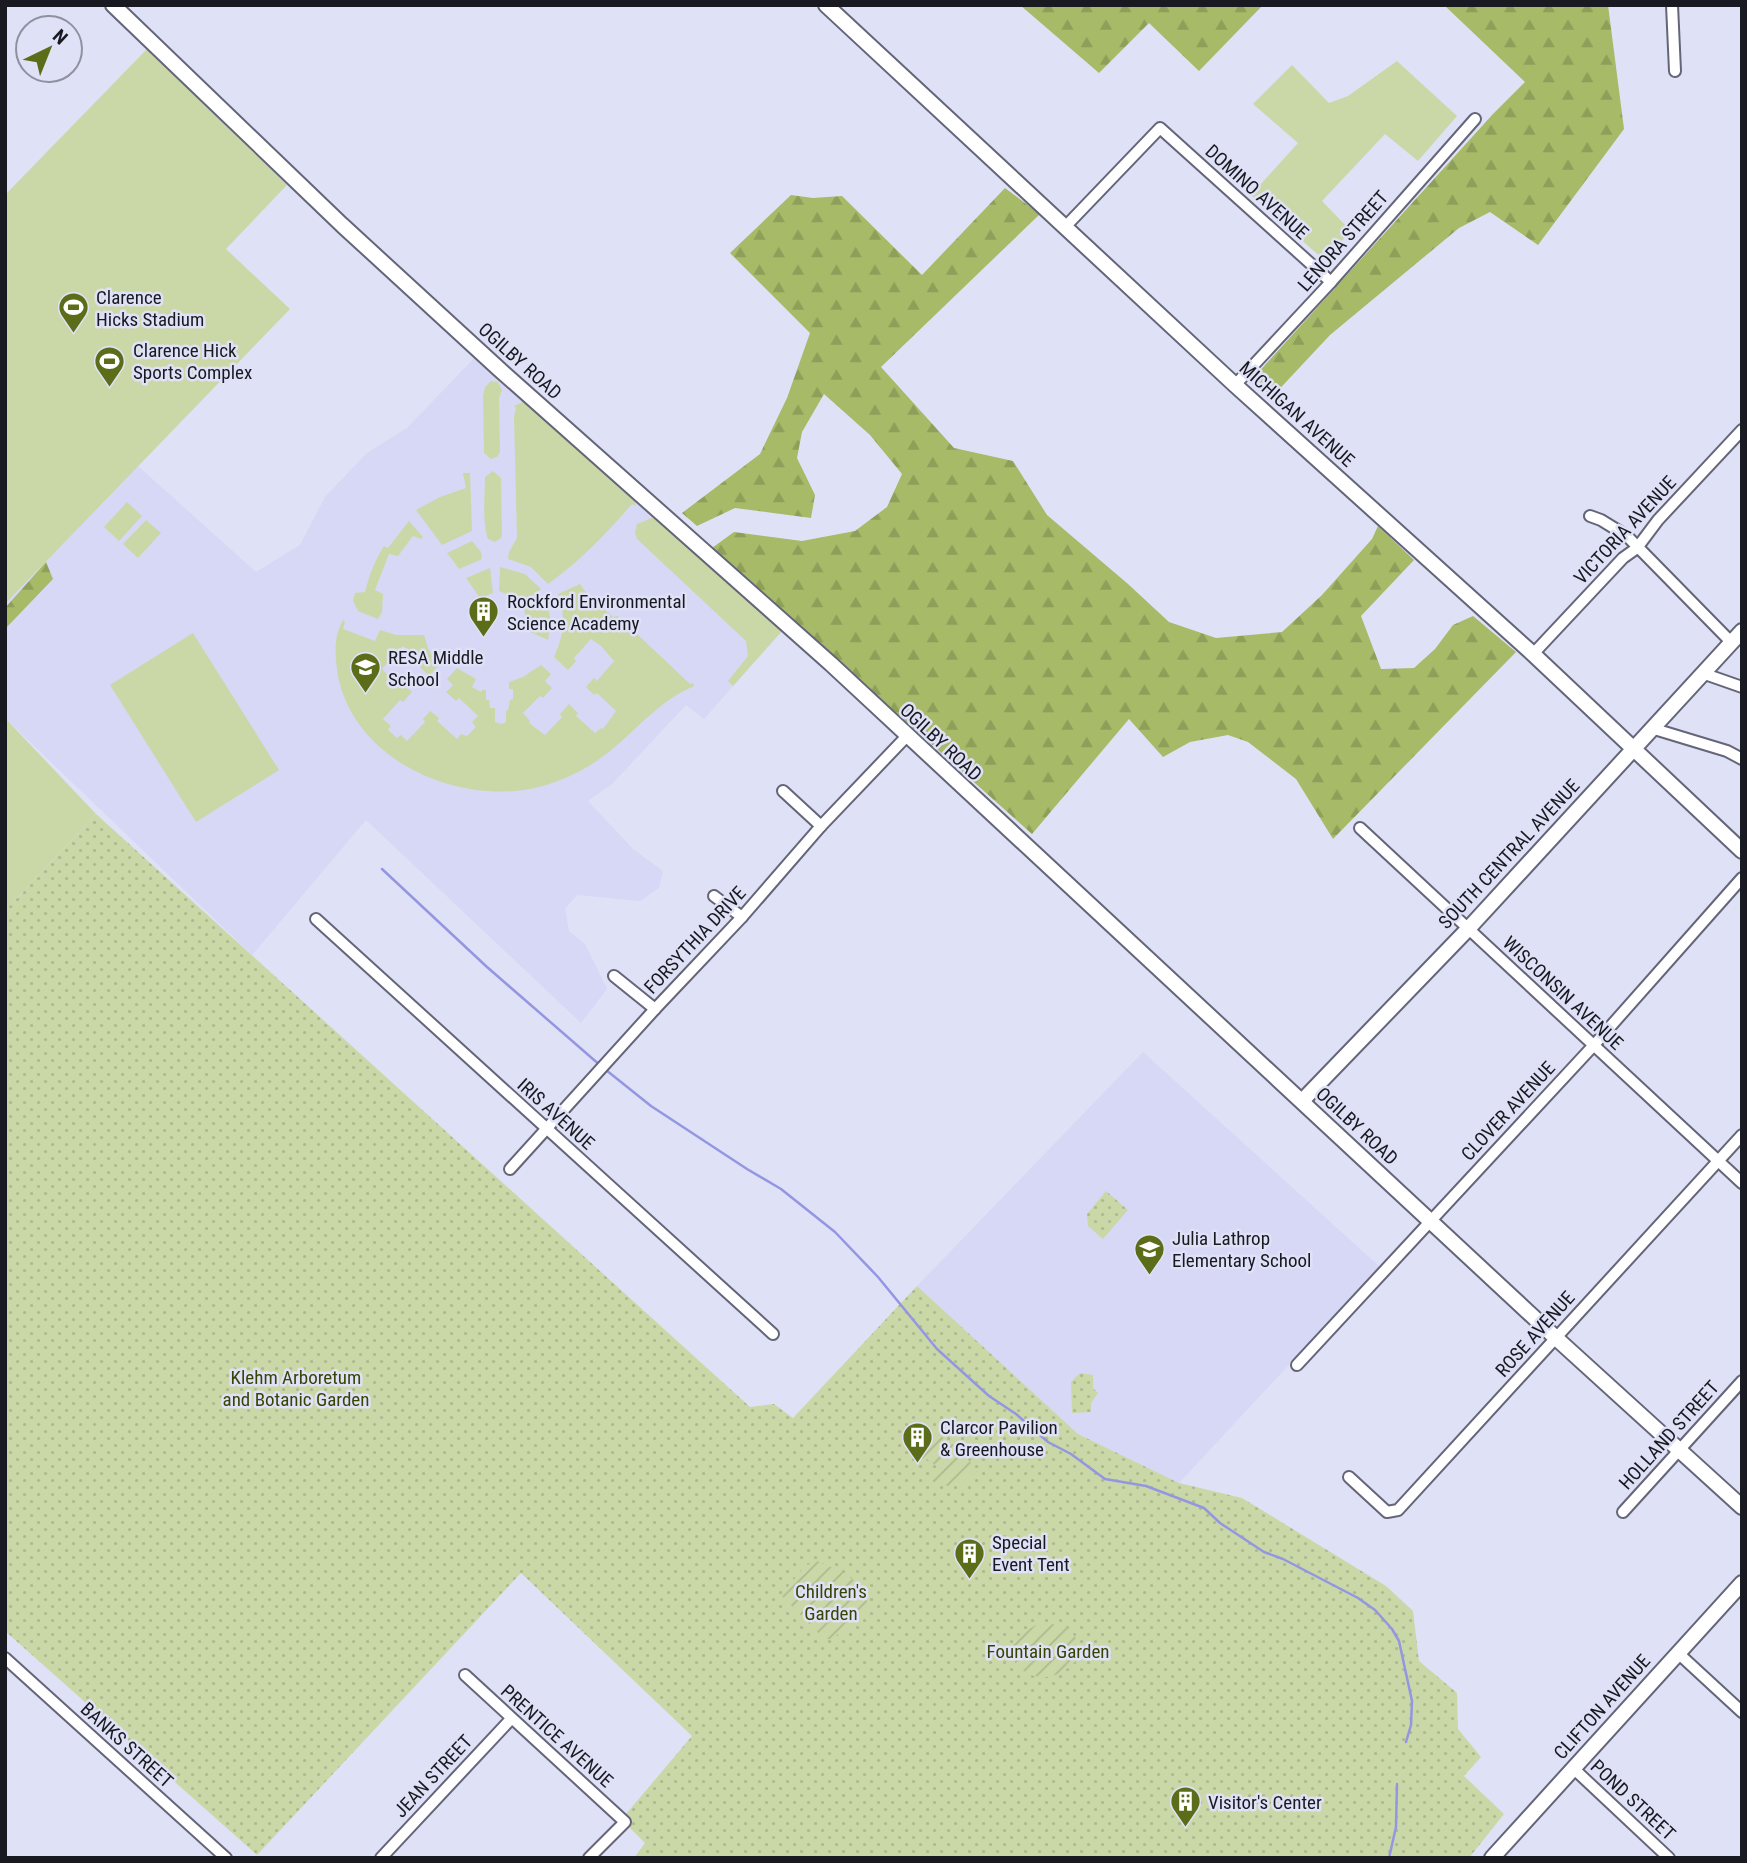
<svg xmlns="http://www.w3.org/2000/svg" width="1747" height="1863" font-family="'Roboto Condensed',sans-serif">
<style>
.built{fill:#d6d8f5}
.grass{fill:#cad8a7}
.forest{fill:url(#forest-firs)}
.park{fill:url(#park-dots)}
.garden{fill:url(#garden-furrows)}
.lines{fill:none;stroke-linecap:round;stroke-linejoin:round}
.stream{stroke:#9496e2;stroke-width:2.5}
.street-casing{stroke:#646578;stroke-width:14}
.secondary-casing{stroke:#646578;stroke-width:18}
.street{stroke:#fff;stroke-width:10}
.secondary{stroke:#fff;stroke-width:14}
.labels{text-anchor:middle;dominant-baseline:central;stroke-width:5;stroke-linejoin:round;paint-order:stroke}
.street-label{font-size:19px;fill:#181921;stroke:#dfe1f6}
.poi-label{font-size:19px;fill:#181921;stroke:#dfe1f6;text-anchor:start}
.park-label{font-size:19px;fill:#384403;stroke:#dfe1f6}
</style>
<defs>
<pattern id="forest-firs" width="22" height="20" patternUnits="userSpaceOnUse" patternTransform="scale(1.75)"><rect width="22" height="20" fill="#a6ba67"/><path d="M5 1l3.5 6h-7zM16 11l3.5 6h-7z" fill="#8e9f59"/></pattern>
<pattern id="park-dots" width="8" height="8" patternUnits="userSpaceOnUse" patternTransform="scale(1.75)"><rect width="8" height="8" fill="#cad8a7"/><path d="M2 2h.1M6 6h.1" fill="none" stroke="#adb98f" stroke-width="1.8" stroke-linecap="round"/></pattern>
<pattern id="garden-furrows" width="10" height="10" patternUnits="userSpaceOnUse" patternTransform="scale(1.75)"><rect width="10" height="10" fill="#cad8a7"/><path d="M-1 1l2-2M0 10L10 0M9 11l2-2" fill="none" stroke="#adb98f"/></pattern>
</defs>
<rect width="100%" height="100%" fill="#dfe1f6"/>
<g class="built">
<path d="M478,354L782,631L704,719L686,705L612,784L588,801L633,849L663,871L659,888L640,901L577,895L565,909L569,931L585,944L607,989L581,1023L366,820L252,955L5,718V604L138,466L256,572L300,545L325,497L367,453L407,428Z"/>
<path d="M1143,1052L1380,1267L1179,1483L1078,1434L917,1286Z"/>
</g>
<g class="grass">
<path d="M147,49L287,185L226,249L290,309L5,604V195Z"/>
<path d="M1397,61L1457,116L1418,161L1385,134L1322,201L1351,231L1324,260L1251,195L1298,143L1253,104L1292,65L1329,103L1348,96Z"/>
<path d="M491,381L498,382L502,390L499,398L500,452L497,457L491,459L484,453L483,396L485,387Z"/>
<path d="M525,401L636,498L635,506L632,504C607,533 579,562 548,584L531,567L508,559L509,552L517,538L514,417L516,408L514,406Z"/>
<path d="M493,471L501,478L502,534L501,538L495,542L488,539C482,521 485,496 485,477Z"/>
<path d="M463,473H470L472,531L442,545L416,510L440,497L466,488Z"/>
<path d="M127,502L142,516L119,541L104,527Z"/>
<path d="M654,517L782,631L733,686L728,681L748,656L746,641L637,539L635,533L637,524Z"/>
<path d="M146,520L161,533L138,558L123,544Z"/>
<path d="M409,521L423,537L421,539L413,536L398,556L389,554L375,590L383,594L382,612L378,619L358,611L353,601L355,593L365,592C369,576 375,560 384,546L388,548Z"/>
<path d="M472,541L481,552L482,559L459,569L447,553Z"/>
<path d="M500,567L525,574L541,589L520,605L512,596L499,591Z"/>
<path d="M490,568L493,593L480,598L466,578Z"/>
<path d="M580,584L587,594L613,617L618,616L690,684L693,683L694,686C654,703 632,737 598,760C580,773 556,783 535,788C457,805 355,761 338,676C335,656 333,638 343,620L345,622L343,629L375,641L380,630L396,635H424L428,648L438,666L429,676L420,667L422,664L403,646L395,654L392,651L386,657L389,661L382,669L401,688L404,685L412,692L403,702L400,700L383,719L391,726L388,730L397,738L401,735L407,741L425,722L423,719L430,711L439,718L437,721L457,739L461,734L467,736L476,727L472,722L478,716L459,698L456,701L446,692L453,685L447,679L457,668L476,679L472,687L481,692L482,690H486V700H489L490,708H495V722L502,724L506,722V711L508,710L510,700L513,699V689H509V682L523,677L541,665L551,674L545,681L552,688L543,698L540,696L523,713L530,721L529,723L545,735L562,717L560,714L569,704L578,713L576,716L595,733L601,728L603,729L616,711L597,693L594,695L586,687L594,678L597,681L614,661L601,646L591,639L574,658L576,661L568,670L554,657C564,635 566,617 558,594Z"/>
<path d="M546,599L551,621L548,640L526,630L527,622L524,609Z"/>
<path d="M193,633L279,770L196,822L110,685Z"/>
<path d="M5,718L96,814L5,911Z"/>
</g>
<g class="forest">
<path d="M1020,5H1263L1199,71L1149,23L1099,73Z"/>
<path d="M1444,5H1608L1624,129L1538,245L1490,212L1459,228L1330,335L1271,398L1255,376L1493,114L1525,82Z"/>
<path d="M1005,188L1040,214L881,367L954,448L1013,461L1047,515L1128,584L1169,622L1216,638L1282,632L1322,595L1372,539L1378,526L1414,560L1361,616L1381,669L1414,668L1435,649L1453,625L1473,616L1516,652L1333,839L1296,779L1248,742L1228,735L1190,742L1163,757L1129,719L1032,834L712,548L734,532L802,541L855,531L887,507L902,474L870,435L824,394L802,432L797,458L815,495L811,518L735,508L697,526L682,513L760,454L787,398L810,333L730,253L791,195L813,198L842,196L922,275Z"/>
<path d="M46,562L53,579L5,629V608Z"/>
</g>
<g class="park">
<path d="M96,814L750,1407L774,1404L793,1418L917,1286L1078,1434L1179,1483L1242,1498L1386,1586L1413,1611L1419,1661L1457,1693L1458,1729L1481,1757L1464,1776L1504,1814L1469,1858H634L645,1843L629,1827L626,1814L692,1736L521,1573L257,1855L5,1631V911Z"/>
<path d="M1106,1191L1128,1210L1103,1239L1088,1226L1087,1214Z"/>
<path d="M1080,1373L1093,1375V1388L1098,1393L1091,1403V1412L1072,1413L1071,1382Z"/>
</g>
<g class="garden">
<path d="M911,1428C944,1431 958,1447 978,1471L959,1485L948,1486L937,1483L932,1479L940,1469L927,1459L925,1462L911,1449Z"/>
<path d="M817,1561C846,1574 866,1579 869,1614C857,1623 843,1629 832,1639H824L781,1595L805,1566Z"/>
<path d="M1044,1622L1068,1628L1079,1642L1078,1658C1058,1684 1024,1684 1010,1654C1015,1635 1026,1629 1044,1622Z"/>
</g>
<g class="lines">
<g class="stream">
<path d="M382,869L487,967L601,1066"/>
<path d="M606,1070L651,1106L747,1169L781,1189L835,1232L878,1277L937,1349L989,1396L1016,1414L1048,1442L1071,1454L1105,1479L1146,1486L1204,1508L1220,1523L1264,1552L1283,1559L1358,1598L1375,1610L1392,1629L1399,1641L1412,1701L1411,1725L1406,1742"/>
<path d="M1389,1858L1396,1827L1397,1784"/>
</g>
<defs>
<g id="street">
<path d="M1672,5L1675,71"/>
<path d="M1065,227L1160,128L1331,282"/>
<path d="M1235,385L1331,282L1475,119"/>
<path d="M1590,516L1601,520L1627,536L1731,642"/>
<path d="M1533,654L1623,558L1637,548L1658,520L1742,430"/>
<path d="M1702,673L1742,687"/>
<path d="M1651,728L1727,751L1742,759"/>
<path d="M783,791L821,826"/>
<path d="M1360,828L1742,1183"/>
<path d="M714,896L742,917"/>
<path d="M316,919L773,1334"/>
<path d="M614,976L655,1009"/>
<path d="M510,1169L655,1009L742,917L821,826L906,737"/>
<path d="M1297,1365L1594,1045L1742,878"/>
<path d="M1349,1477L1387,1512L1398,1510L1742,1135"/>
<path d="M1623,1512L1742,1381"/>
<path d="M1678,1653L1742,1712"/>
<path d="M5,1658L226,1858"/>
<path d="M465,1675L625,1822L589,1858"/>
<path d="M1573,1768L1669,1858"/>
<path d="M381,1858L511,1719"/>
</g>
<g id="secondary">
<path d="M113,5L342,225L499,369L831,664L1556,1338L1742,1507"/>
<path d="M826,5L1235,385L1533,654L1742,851"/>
<path d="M1302,1101L1468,929L1742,631"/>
<path d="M1492,1858L1742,1583"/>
</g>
</defs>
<use href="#street" class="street-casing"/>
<use href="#secondary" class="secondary-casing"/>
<use href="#street" class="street"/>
<use href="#secondary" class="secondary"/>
</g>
<defs>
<symbol id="stadium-pin" viewBox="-11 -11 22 30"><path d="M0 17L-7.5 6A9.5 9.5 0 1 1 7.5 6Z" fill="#5c6d19" stroke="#dfe1f6"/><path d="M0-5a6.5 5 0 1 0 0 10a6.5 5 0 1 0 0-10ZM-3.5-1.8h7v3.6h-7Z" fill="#fff"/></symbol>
<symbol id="building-pin" viewBox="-11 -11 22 30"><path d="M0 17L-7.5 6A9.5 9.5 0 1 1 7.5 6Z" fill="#5c6d19" stroke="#dfe1f6"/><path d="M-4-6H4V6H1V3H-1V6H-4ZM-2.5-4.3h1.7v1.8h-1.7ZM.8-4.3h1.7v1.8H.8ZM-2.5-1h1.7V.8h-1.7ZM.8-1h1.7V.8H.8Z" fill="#fff"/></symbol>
<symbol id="school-pin" viewBox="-11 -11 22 30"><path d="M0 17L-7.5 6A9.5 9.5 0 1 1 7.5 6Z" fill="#5c6d19" stroke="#dfe1f6"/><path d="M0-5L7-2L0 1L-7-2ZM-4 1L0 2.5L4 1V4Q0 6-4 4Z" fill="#fff"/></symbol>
</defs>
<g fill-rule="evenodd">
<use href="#stadium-pin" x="56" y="290" width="35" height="47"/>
<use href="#stadium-pin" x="92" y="344" width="35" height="47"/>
<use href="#building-pin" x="466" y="594" width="35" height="47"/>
<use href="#school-pin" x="348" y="650" width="35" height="47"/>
<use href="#school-pin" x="1132" y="1232" width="35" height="47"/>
<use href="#building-pin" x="900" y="1420" width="35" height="47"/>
<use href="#building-pin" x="952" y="1536" width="35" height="47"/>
<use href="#building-pin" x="1168" y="1784" width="35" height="47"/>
</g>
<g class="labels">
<g class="street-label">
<text transform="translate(1257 192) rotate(42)">DOMINO AVENUE</text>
<text transform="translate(1343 241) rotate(-49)">LENORA STREET</text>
<text transform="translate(520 361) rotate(42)">OGILBY ROAD</text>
<text transform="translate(1297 414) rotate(42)">MICHIGAN AVENUE</text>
<text transform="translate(1625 530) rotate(-47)">VICTORIA AVENUE</text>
<text transform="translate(941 742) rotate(43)">OGILBY ROAD</text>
<text transform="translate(1509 854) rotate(-47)">SOUTH CENTRAL AVENUE</text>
<text transform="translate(695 940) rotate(-47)">FORSYTHIA DRIVE</text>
<text transform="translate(1563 993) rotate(43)">WISCONSIN AVENUE</text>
<text transform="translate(1508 1111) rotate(-47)">CLOVER AVENUE</text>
<text transform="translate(556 1114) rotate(42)">IRIS AVENUE</text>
<text transform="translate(1357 1126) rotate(43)">OGILBY ROAD</text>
<text transform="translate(1535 1334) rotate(-48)">ROSE AVENUE</text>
<text transform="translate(1669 1435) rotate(-48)">HOLLAND STREET</text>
<text transform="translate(1602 1707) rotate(-48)">CLIFTON AVENUE</text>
<text transform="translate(557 1736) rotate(42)">PRENTICE AVENUE</text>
<text transform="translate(127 1745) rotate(42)">BANKS STREET</text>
<text transform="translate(433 1776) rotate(-47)">JEAN STREET</text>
<text transform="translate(1633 1800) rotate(43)">POND STREET</text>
</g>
<g class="poi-label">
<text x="96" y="297">Clarence<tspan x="96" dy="22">Hicks Stadium</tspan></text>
<text x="133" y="350">Clarence Hick<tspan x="133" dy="22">Sports Complex</tspan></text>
<text x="507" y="601">Rockford Environmental<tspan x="507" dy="22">Science Academy</tspan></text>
<text x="388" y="657">RESA Middle<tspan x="388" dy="22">School</tspan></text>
<text x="1172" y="1238">Julia Lathrop<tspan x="1172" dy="22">Elementary School</tspan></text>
<text x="940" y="1427">Clarcor Pavilion<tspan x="940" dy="22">&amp; Greenhouse</tspan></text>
<text x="992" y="1542">Special<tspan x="992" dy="22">Event Tent</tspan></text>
<text x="1208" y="1802">Visitor's Center</text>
</g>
<g class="park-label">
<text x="296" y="1377">Klehm Arboretum<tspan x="296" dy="22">and Botanic Garden</tspan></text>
<text x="831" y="1591">Children's<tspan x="831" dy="22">Garden</tspan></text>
<text x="1048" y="1651">Fountain Garden</text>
</g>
</g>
<rect width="1747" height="1863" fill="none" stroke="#181921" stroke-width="14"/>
<g transform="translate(49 49) rotate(43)"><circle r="33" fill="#dfe1f6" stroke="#8f91a1" stroke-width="2"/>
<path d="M0-5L12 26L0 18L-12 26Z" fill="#5c6d19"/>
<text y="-10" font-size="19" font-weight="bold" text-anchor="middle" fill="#181921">N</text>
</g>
</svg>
